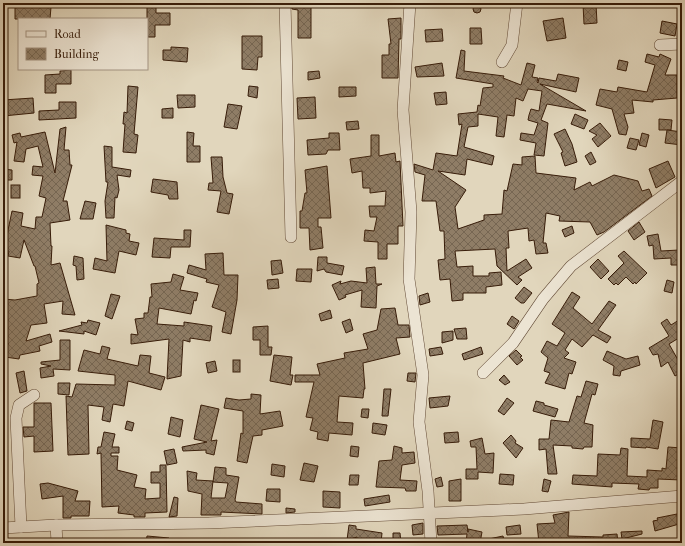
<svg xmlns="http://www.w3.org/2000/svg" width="685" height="546" font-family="'IM FELL French Canon',serif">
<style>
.building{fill:url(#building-cross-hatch);stroke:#371c09}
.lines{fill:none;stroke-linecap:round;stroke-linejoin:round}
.minor-casing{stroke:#624a36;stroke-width:12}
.minor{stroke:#ece4d3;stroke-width:11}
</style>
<defs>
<pattern id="building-cross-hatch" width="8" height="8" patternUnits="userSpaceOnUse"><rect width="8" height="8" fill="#8f7d66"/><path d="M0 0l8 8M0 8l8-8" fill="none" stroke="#766652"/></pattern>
</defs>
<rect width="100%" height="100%" fill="#e1d6bc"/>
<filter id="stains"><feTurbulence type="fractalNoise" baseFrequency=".005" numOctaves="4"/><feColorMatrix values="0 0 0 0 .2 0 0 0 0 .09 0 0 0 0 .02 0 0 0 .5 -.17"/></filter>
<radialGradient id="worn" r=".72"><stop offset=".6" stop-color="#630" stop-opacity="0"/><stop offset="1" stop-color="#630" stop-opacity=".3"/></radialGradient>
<g class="building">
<path d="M147,3H156V13H170V25H155V37H147Z"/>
<path d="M292,3H311V38H298V10L292,9Z"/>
<path d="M583,4H596L597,23L584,24Z"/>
<circle cx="477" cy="9" r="4"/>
<path d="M15,7H51L50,19H15Z"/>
<path d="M401,18V39H399L398,78H382V55H389V44H391L388,19Z"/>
<path d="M563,18L566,38L547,41L543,21Z"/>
<path d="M662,21L677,24L675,36L660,33Z"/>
<path d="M470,28H481L482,44H470Z"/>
<path d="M442,29L443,41L426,42L425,30Z"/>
<path d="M242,36H262V57H258L257,70L242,69Z"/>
<path d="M171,47L188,48L187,62L163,60V50H171Z"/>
<path d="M461,50L465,51L464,71L504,76L503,78L521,85L527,63L535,65L532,77L538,78L537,82L538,83L539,78L556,81L558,74L579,78L576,92L540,84L586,111L547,104L541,120L548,123L544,156L534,155L536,143L520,140L521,133L534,135L538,123L528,120L529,115L531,109L539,111L542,91L528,89L523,101L516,98L514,116L507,115L504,137L496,136L498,117L478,114V126L468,127L464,147L494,156L492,165L467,159L465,175L438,171L466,190L455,207L458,229L484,220V215L502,214L504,190L507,191L513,164L522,165V157L535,156L536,173L576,178L574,190L590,182L592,186L614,175L638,181L642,191L649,189L652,196L604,232L597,235L590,222L559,221L560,216L546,213L543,243H546L548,253L536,254L534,240L529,241L528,228L508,231L509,248H506L507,271L526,259L532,268L518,277L522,280L517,285L497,266L495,249L455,251L457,267L473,266V276H489V273L501,272L502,285L486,287V293H463V300L452,301L450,279L440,280L438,260L445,259L444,231H440L436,201H422L425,175L415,172L414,164L433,170L436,153L457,156L462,124L459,125L458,114L477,112L478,105L480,106L483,88L493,87V84L456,78Z"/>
<path d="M647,54L659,57L660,54L671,59L665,75H677V98L653,100V102L632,100L634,113L624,114L628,127L626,135L619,134L612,109L596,105L600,89L617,92L618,87L647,92L655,65L645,62Z"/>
<path d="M619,60L628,62L626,71L617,69Z"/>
<path d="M442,63L444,76L417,77L415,67Z"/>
<path d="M71,70V84H56V93H45V75L60,74V71Z"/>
<path d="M319,71L320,78L308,80V72Z"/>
<path d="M128,86L138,87L134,134L138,135L136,153L123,152L125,124H123L124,112L127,113Z"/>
<path d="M249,86L258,87L257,98L248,96Z"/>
<path d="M339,87H356V96L339,97Z"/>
<path d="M446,92L447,104L436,105L434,93Z"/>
<path d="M177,95H195V107L178,108Z"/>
<path d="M315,97L316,118L298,119L297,98Z"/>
<path d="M33,98L34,113L3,116V100Z"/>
<path d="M59,102H76V118L39,120V111L59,110Z"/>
<path d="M228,104L242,106L237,129L224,127Z"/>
<path d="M173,108V118H162V109Z"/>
<path d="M575,114L588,120L584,129L571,124Z"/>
<path d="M659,119L672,120L671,130H659Z"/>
<path d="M358,121L359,129L347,130L346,122Z"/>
<path d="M600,123L611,136L598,147L592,139L597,135L589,131Z"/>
<path d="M66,127L64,150H69L70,165H72L63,201H67L70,220L50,223L51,246H52L51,265L60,263L75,315L62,314L63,301L44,304L47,323L31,325L26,341L50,334L52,342L39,346L40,351L20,355L19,359L5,357L8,343L5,342L6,331L3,332V299L15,300L37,296V284L39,283L35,266H34L24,240L20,258L8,256L9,251H5L6,244H3V235H7L12,211L23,213L21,226L35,229L36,217H42L46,198L39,196L43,176L32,175L33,166L43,167L38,146L26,149L24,162L14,161L17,142L14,143L12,135L20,133L21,137L45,132L55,173L60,129Z"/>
<path d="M565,129L572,144L577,162L565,166L561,153L563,152L554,134Z"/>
<path d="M667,130L682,132V145L665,143Z"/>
<path d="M187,132L194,133L193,146H200V162H187Z"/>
<path d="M329,133H339L340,150H328L326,154L308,155L307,140L329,138Z"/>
<path d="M642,133L649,135L646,147L639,145Z"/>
<path d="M371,135H379V156L395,153L396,162L400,161L403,226H398V244H387V259H378V242L364,241L365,230L374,231L377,217H370L369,206H385L386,191L370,193V188H363L362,171L352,173L350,159L371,156Z"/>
<path d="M630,138L639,140L636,150L627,148Z"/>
<path d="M104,146L112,147V167L131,170L130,177L117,175L119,190L117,198L115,197L114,218H106L105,201L108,182H106Z"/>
<path d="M591,152L596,162L590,165L585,156Z"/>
<path d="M211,157H222L223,177L227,193L233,194L229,214L217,212L221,191L208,190L209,183H213Z"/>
<path d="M668,161L675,177L656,188L649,169Z"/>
<path d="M327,166L331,218H318V227H321L323,248L310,250L309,228H300V211H302L305,193H307L305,170Z"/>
<path d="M3,169L12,170V180H3Z"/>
<path d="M153,179L177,182L178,199H169L168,195L151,192Z"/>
<rect x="11" y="185" width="9" height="13"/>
<path d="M85,201L96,203L93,219H80Z"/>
<path d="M639,222L645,232L634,240L628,231Z"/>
<path d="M106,225L126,230V233L130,234L129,241L139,243L136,255L119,251L115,273L93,269L95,258L107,261Z"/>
<path d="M572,226L574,233L565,237L562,230Z"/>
<path d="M184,230H191L190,247H171L170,258L152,257L154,238L184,240Z"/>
<path d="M658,234L661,251L679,250L680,265H671V258L654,259L653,245L649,246L647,236Z"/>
<path d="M624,251L647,273L636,284L635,282L633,284L626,277L618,285L616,283L614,285L608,279L624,263L618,256Z"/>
<path d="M223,253L224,275H238L237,300L231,334L222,332L226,312L212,307L219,285L206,282L207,279L187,273L189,265L206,270L205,254Z"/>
<path d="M74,256L83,258L84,279L77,280L76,266L73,265Z"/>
<path d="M318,257H327V263L344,266L342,275L326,272L324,269L317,271Z"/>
<path d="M598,259L609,271L601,279L590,267Z"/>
<path d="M281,260L283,273L272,275L271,261Z"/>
<path d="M375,267L376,284H382L377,286L376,308L361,307L362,290L345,295L346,297L339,300L332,285L341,281L340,284L351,281L367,283L366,268Z"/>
<path d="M297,269H312L311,282L296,281Z"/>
<path d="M173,274L184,277L180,290L198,293L196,301L194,300L191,314L159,308L157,324L184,326V322L212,326L210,341L190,338V342L183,340L181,376L167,379L169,339L131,344V334L138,335L135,319L144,318V313H148L150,297H152L151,284L171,282Z"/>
<path d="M278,279L279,288L268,289L267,280Z"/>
<path d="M667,280L674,282L672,293L664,291Z"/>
<path d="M524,287L532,293L524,303H521L515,298Z"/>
<path d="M572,292L580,297L573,308L592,324L609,301L616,305L598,330L611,337L607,343L593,335L582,347L572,339L565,350L569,353L564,358L576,362L572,374L569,373L565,389L545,383L550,373L544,371L548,358L541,352L547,341L557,346L565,333L552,324Z"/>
<path d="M428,293L430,302L420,305L419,296Z"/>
<path d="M111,294L120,296L112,319L105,316Z"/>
<path d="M395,308L398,325H409L410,337L396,338L400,354L363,363L365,389H364L363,398L339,396L337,422L353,423L352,435L329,433L328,441L317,439L318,432L310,430L313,418L306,417L314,382H295V375H320L317,364L345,358L344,353L368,349L363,334L377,330L381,309Z"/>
<path d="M330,310L332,318L321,321L319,314Z"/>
<path d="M512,316L519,321L514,329L507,324Z"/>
<path d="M350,319L353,330L346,333L342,322Z"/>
<path d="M667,319L671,325L679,320L682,326V336L669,344L682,367V372L675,376L668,362L661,367L658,354L653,355L649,348L669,336L661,323Z"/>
<path d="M88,320L100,323L96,335L84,331V334L59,331L82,325L81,322L87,323Z"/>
<path d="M268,326V347H272L271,355H260V340H253V327Z"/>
<path d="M466,328L467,339H457L454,329Z"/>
<path d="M453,331V340L442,343V332Z"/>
<path d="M60,340H70V370L53,369L54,376L41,378L40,368L51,366L41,364V362L60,360Z"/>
<path d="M102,346L110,348L107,359L138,366L140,355L151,356L149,373L165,377L161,390L128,381L124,406L113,404L110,422L102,420L104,407L88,405L89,454L68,455L66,396L72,397L76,384L115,385V375L78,371L84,350L100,354Z"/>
<path d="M441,347L443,354L430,356L429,349Z"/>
<path d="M481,347L483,354L464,360L462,354Z"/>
<path d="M516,350L522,356L520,357L523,360L517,365L509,356Z"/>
<path d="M607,351L626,359L638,356L640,365L621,371L620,376L613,375L614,366L603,360Z"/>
<path d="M274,355L292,357L290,375H293L291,385L270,381Z"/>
<rect x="233" y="360" width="7" height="12"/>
<path d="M215,361L217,371L208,373L206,363Z"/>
<path d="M24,371L27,391L20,393L16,373Z"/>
<path d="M408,373H416L415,382L407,381Z"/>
<path d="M504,375L510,382L505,385L499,380Z"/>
<path d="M586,381L598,384L595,395L592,394L584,423L593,425L592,447H584L583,449L572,448V446L553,445L557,474H548L546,449L539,450V439H549L551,420L569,422L577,396L581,397Z"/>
<path d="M58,383H70L69,395L58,394Z"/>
<path d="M384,389H391L388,416H382Z"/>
<path d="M251,394L261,395L260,414L280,411L283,426L262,430V435L253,436L247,463L237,461L241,433L243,434V411L224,408L226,398L239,400L251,399Z"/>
<path d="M450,396L448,406L430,408L429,398Z"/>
<path d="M507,398L514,403L504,415L498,411Z"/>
<path d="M536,401L544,403V405L558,409L555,417L533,411Z"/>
<path d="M34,403H51L53,451L34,452V436L24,437L23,427H34Z"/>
<path d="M201,405L219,409L211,441L217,440L214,455L206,453V450L183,451L182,447L207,442L194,439Z"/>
<path d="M362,409H369L368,418L361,417Z"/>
<path d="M171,417L183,420L180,437L168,434Z"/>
<path d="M653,420L663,422L658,449L646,447V448L631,447V438L650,439Z"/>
<path d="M127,421L134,423L132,431L125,429Z"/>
<path d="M373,423L387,425L385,435L372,433Z"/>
<path d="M104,432L115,434L112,447H119V453H111V456H118L117,470L137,475L134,487L146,489L145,499L160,498V483H151V472H160V465H166L167,512L145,513V517H134V515L118,513L119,506L102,507L101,453L97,454L98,447H101Z"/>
<path d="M458,432L459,442L445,443L444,433Z"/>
<path d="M511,435L516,441L515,443L523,448L516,458L503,443Z"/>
<path d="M482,438L485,454L494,453L493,473L478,472V479H466V469H477L476,447H471L470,441Z"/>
<path d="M351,446L359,447L358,457L350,456Z"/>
<path d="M394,446L402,448V453L414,452L415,463L402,465L400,480L417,481L416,491H406L405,488L376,487L379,461L392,460Z"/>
<path d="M668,447L682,448L681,480L658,479V488H650L649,490L638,489L639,484L612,483V487L572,484L573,475L597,476L598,454L620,455L621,448L628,449L627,476L647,477V470L662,471V468L666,469Z"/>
<path d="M174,449L177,463L167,465L164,451Z"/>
<path d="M304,463L318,466L314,482L300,480Z"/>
<path d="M272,464L285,466L284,477L271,475Z"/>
<path d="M215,467L226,468V475L239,477L235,500L236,502L262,504V514L221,512V515H201L202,494L188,491L187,471L197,473L196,480L213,481L211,498H225L228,483L213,482Z"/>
<path d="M500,474L514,475L513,485L499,484Z"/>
<path d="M350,475H359L358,485H349Z"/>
<path d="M441,477L443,486L437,487L435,479Z"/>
<path d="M461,479V501H449V481Z"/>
<path d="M544,479L551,481L548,492L542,491Z"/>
<path d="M48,483L78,491L75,501H90L89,516H71V518H63V496L42,499L40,484Z"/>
<path d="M267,489H280V502L266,501Z"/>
<path d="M323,491L340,492V508L323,507Z"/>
<path d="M389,495L390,502L365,506L364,499Z"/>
<path d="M174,497L178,498L177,516L169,517Z"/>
<path d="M286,508L295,509V512L286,513Z"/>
<path d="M569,512L568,536L603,537V535L617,534L618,543H539L537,524L555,523L553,515Z"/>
<path d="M677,514L679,524L655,531L653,521L658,520L657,518Z"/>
<path d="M423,523V534L413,535L412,525Z"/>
<path d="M349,525L356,526V529L382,533L381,543L357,541V537L347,540Z"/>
<path d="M467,525L468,532V529L482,532L480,543H466L467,534L438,535L437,526Z"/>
<path d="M520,525L521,534L507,535L506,527Z"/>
<path d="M642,531V534L622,539L621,532Z"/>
<path d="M393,533H400L401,543H393Z"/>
<path d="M147,536L169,538L168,543H146Z"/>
<path d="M503,536L505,543H484V540Z"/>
</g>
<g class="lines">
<defs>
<g id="minor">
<path d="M285,3L291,237"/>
<path d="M410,3L403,110L411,212L409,279L423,375L419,422L428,491L431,543"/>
<path d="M660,45L682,44"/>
<path d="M502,62L512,45L517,3"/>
<path d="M483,373L513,343L543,299L571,266L682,181"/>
<path d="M56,525L57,543"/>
<path d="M21,527L16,418L19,405L34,395"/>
<path d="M3,528L56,525L209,523L524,509L682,496"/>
</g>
</defs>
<use href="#minor" class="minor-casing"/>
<use href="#minor" class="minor"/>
</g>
<rect width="685" height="546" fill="none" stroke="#e1d6bc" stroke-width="16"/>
<rect x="4" y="4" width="677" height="538" fill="none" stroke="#371c09" stroke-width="2"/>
<rect x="8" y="8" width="669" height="530" fill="none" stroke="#371c09"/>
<rect x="18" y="18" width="130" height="52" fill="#ece4d3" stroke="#a49482"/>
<rect x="26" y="31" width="20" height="6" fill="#ece4d3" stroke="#a49482"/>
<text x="54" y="38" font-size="12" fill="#371c09">Road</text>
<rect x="26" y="48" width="20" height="12" fill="url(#building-cross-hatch)" stroke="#a49482"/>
<text x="54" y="58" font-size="12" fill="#371c09">Building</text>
<rect width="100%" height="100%" filter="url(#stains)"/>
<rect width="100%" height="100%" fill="url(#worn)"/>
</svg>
